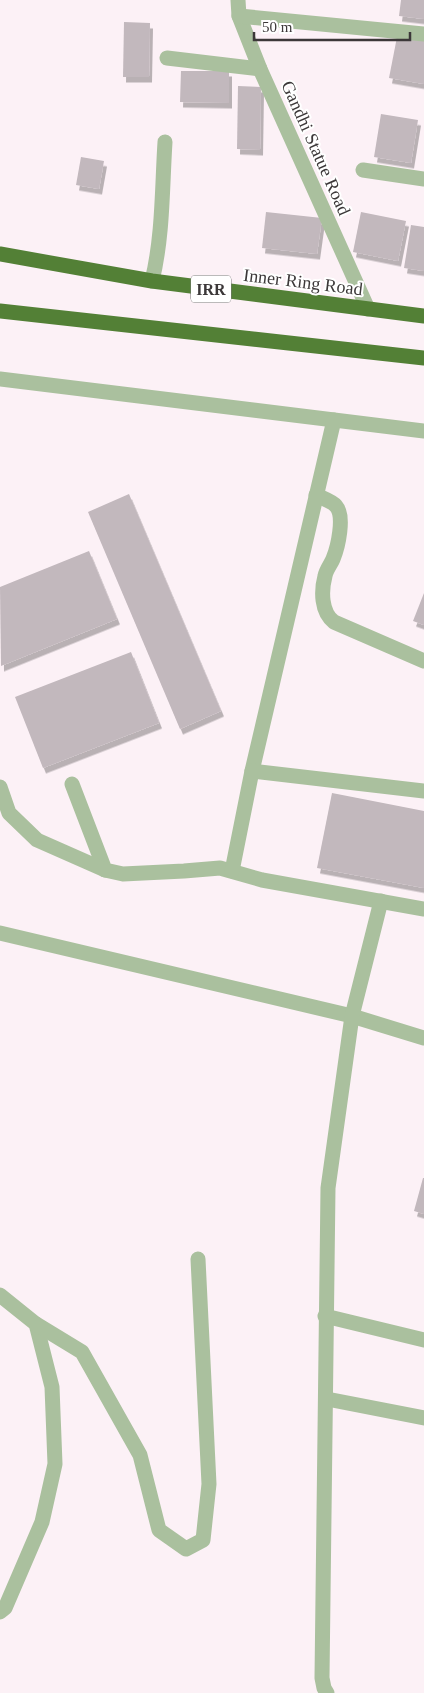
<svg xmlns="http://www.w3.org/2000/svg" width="424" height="1693" font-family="'Times New Roman',serif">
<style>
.building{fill:#c2b8bd;filter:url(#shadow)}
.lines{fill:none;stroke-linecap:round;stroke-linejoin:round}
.minor{stroke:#aac09e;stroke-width:15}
.highway{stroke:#538036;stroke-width:15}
.labels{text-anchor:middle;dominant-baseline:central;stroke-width:4;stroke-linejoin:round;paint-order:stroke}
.shield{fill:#fff;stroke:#767474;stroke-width:1}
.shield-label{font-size:16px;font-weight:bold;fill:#3c3839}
.street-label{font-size:18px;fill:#3c3839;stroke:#fff}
</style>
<defs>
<filter id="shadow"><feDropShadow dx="3" dy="5.5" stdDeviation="0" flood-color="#0004"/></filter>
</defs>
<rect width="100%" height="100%" fill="#fcf1f6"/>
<g class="building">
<path d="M401,0H424V19L399,16Z"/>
<path d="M124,22L150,23L149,77H123Z"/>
<path d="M397,37L424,41V84L389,78Z"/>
<path d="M181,71H229V103L180,102Z"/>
<path d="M238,86L261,87L260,150L237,149Z"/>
<path d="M381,114L418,120L411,163L374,157Z"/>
<path d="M81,157L104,161L99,189L76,185Z"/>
<path d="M266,212L322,218L317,254L262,248Z"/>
<path d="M361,212L406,221L398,261L353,252Z"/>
<path d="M411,225L424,227V271L404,268Z"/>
<path d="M129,494L221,711L180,729L88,512Z"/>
<path d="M89,551L117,619L1,666L0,587Z"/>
<path d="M424,593V625L413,621Z"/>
<path d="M131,652L159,723L43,768L15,697Z"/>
<path d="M332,793L424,811V888L317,868Z"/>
<path d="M423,1178H424V1214L414,1211Z"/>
</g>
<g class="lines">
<g class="minor">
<path d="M238,0L239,16L260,69L368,309"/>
<path d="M239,16L424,34"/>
<path d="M167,58L260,69"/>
<path d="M363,170L424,179"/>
<path d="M152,281C163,236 162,188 165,142"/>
<path d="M0,379L424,431"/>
<path d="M316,495C322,498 332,501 336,506C345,516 338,547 333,559C331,564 326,570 325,576C321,591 321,612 334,622L424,661"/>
<path d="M252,771L334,420"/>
<path d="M72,784L105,870L123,874L184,871L220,868L262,880L424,909"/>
<path d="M0,787L9,813L37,840L105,870"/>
<path d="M232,871L252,771L424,791"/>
<path d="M0,933L352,1016L424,1038"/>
<path d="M0,1295L36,1324L52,1387L55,1464L42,1522L5,1608L0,1612"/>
<path d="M325,1316L424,1340"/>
<path d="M36,1324L82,1352L140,1455L159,1530L186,1549L203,1540L209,1484L198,1259"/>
<path d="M327,1399L424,1418"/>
<path d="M327,1693L324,1688L322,1678L328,1188L352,1016L381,901"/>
</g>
<g class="highway">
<path d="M0,254L152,281L424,316"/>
<path d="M0,311L424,358"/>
</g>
</g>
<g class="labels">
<rect class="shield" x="191" y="275.5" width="40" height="27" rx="4"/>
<g class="shield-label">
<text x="211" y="289">IRR</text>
</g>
<g class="street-label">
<text transform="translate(316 148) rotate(66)">Gandhi Statue Road</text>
<text transform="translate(303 282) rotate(7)">Inner Ring Road</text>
</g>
</g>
<path d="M254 32v8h156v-8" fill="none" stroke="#3c3839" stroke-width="2.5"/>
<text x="262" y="32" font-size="15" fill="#3c3839" stroke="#ffffff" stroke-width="4" paint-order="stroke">50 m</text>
</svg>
